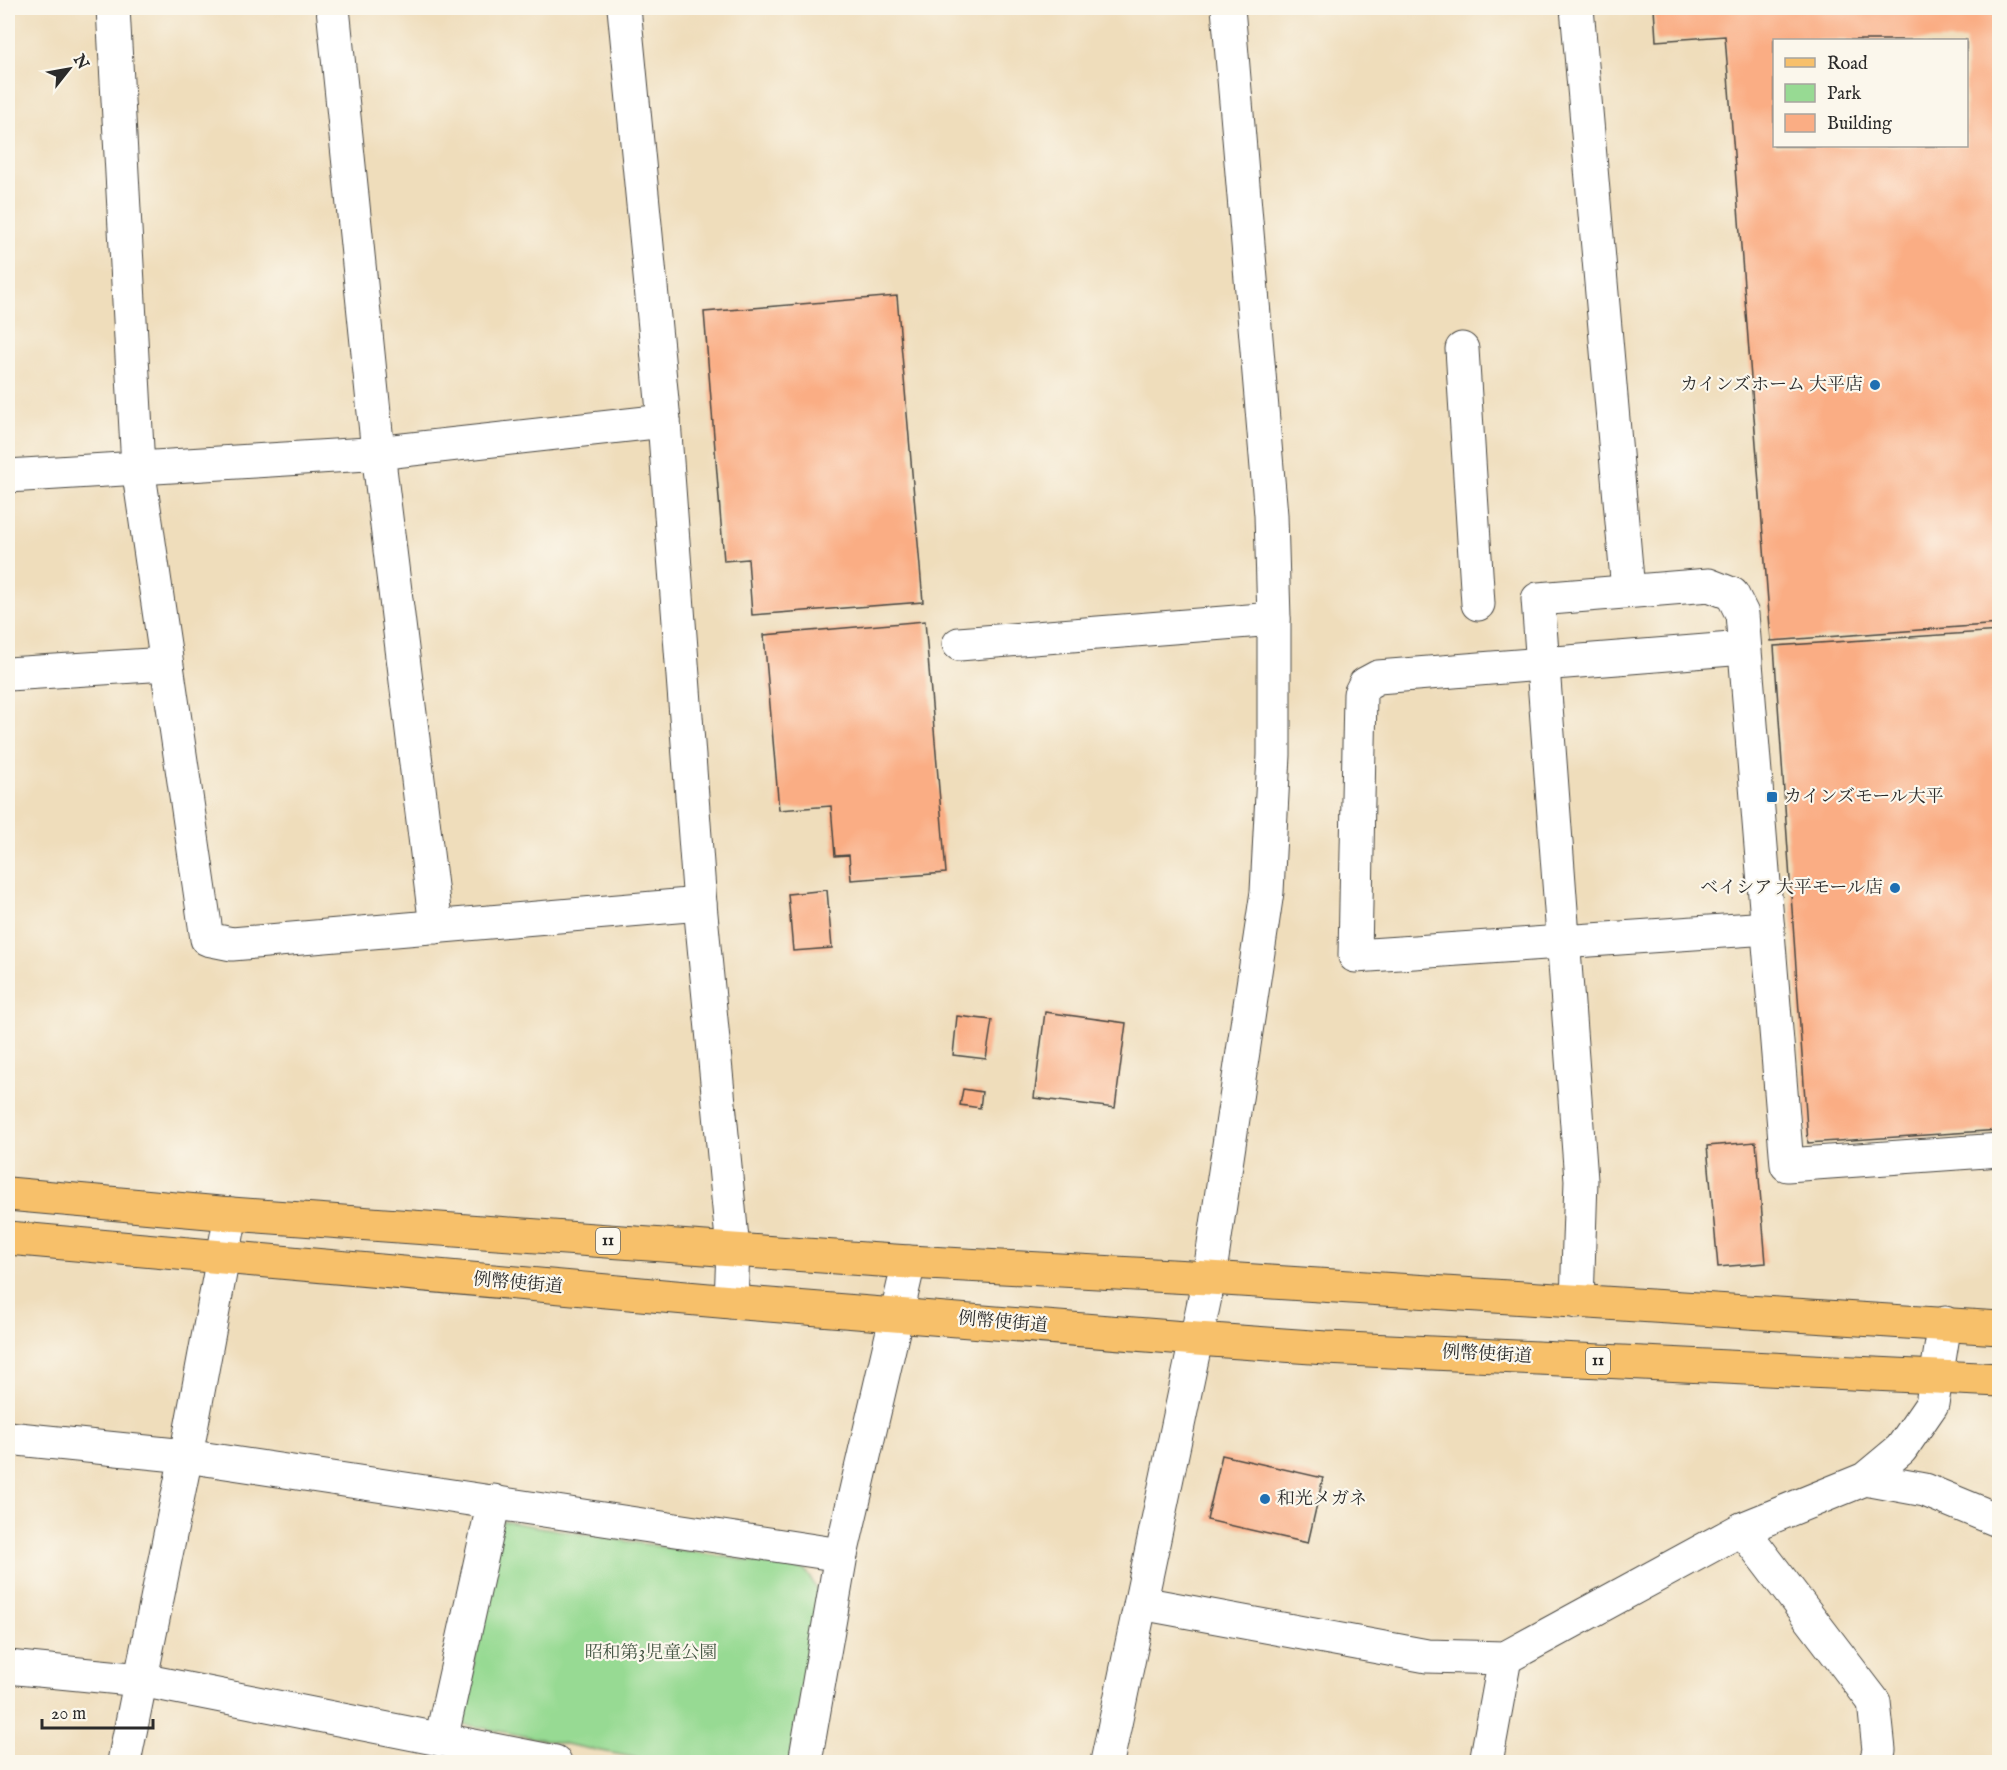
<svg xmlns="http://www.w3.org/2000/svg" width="2007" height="1770" font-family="'IM FELL English','Noto Serif JP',serif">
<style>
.green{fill:#97da93;stroke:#61825f;stroke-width:1.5}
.building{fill:#faad84;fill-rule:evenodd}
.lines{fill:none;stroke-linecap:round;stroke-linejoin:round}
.minor-casing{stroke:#484641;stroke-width:35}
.major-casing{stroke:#484641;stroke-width:35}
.minor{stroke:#fff;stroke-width:33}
.major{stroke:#f7c06b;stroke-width:33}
.poi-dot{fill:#1f6fb2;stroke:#fbf7ec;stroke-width:2}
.labels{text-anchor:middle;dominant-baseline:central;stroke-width:4.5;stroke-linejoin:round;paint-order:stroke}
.shield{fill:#fbf7ec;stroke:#696865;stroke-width:1.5}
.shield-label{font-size:16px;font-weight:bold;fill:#2b2b2b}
.poi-label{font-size:18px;fill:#2b2b2b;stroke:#fbf7ec;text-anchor:end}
.street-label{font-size:18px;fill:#2b2b2b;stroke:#fbf7ec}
.park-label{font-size:18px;fill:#465745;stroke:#fbf7ec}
</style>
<rect width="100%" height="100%" fill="#fbf7ec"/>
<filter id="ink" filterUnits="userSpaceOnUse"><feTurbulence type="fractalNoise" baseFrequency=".0167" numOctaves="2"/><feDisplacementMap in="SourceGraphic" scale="12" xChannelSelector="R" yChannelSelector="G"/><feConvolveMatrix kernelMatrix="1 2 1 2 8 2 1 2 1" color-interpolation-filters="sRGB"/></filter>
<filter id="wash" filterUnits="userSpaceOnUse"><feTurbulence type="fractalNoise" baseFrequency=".008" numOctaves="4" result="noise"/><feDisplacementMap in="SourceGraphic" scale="24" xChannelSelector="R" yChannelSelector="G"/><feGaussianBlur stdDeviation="1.35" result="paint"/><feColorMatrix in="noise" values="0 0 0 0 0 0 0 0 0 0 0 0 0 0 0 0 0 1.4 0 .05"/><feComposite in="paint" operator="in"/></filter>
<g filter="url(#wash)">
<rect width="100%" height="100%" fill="#efddbb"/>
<path class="green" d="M502,1521L805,1570L819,1593L790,1762H658L462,1724Z"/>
<g id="blocks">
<g class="building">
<path d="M1654,8H2000V624L1771,641L1725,36L1656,41ZM1774,40H1966V146H1774Z"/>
<path d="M897,296L923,602L752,615L748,559L724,561L704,312Z"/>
<path d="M925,621L946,873L851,880L849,855L835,856L831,806L779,810L764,635Z"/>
<path d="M2000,631V1130L1808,1143L1774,646Z"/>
<path d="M827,890L832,948L793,951L788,894Z"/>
<path d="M1045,1012L1126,1023L1115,1108L1034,1098Z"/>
<path d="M957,1016L992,1020L986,1059L953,1055Z"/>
<path d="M963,1089L982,1092L980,1108L960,1105Z"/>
<path d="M1756,1142L1766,1263L1718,1267L1707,1146Z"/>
<path d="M1222,1455L1323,1478L1308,1543L1207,1520Z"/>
</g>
</g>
</g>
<g filter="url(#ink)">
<use href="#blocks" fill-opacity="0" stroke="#484641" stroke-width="1.5"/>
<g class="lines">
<defs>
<g id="minor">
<path d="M113,8L138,467L207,939L232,944L700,904"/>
<path d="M333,8L378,452L436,927"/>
<path d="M624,8L664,421L700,904L733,1250L731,1302"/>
<path d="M1577,8L1628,591"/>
<path d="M1462,349L1478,604"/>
<path d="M8,476L367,454L664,421"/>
<path d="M959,644L1274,619"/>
<path d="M1744,648L1378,677L1365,684L1360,694L1355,956L1768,928"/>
<path d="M8,674L166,664"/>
<path d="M1577,1302L1581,1180L1538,599L1709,585L1732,594L1742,614L1787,1165L2000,1150"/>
<path d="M8,1438L186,1456L841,1555"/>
<path d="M1865,1479L1925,1490L2000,1521"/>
<path d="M1742,1529L1874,1702L1879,1750L1876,1762"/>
<path d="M1141,1603L1427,1656L1505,1658L1742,1529L1865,1479L1901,1449L1932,1404L1945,1323"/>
<path d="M8,1667L141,1680L555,1762"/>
<path d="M441,1740L494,1501"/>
<path d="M124,1762L186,1456L231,1214"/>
<path d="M805,1762L841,1555L909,1262"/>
<path d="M1107,1762L1209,1278L1267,892L1274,755V619L1271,515L1228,8"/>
<path d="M1486,1762L1505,1658"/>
</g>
<g id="major">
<path d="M8,1194L231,1214L733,1250L909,1262L1209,1278L2000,1328"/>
<path d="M8,1238L731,1302L1197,1339L1326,1348L2000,1380"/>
</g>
</defs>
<use href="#minor" class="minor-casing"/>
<use href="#major" class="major-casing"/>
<use href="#minor" class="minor"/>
<use href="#major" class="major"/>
</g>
</g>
<g class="poi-dot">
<circle cx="1875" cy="385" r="6"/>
<rect x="1766" y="791" width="12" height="12" rx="3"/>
<circle cx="1895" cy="888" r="6"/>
<circle cx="1265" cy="1499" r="6"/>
</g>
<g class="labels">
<g class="shield">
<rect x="596" y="1228" width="24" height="26" rx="4.5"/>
<rect x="1586" y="1348" width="24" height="26" rx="4.5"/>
</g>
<g class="shield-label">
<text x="608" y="1241">11</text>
<text x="1598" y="1361">11</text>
</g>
<g class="poi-label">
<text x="1863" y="385">カインズホーム 大平店</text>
<text x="1784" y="797" text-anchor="start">カインズモール大平</text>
<text x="1883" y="888">ベイシア 大平モール店</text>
<text x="1277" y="1499" text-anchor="start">和光メガネ</text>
</g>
<g class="street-label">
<text transform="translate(518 1284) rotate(5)">例幣使街道</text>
<text transform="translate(1003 1323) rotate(5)">例幣使街道</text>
<text transform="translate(1487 1355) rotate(3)">例幣使街道</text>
</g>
<g class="park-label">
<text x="651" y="1653">昭和第3児童公園</text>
</g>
</g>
<rect width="2007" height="1770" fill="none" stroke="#fbf7ec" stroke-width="30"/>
<rect x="1773" y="39" width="195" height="108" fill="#fbf7ec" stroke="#a8a59f" stroke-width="1.5"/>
<rect x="1785" y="58" width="30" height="9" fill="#f7c06b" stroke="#a8a59f" stroke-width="1.5"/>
<text x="1827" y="69" font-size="18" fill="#2b2b2b">Road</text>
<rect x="1785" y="84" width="30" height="18" fill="#97da93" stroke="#a8a59f" stroke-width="1.5"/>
<text x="1827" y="99" font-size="18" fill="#2b2b2b">Park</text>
<rect x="1785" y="114" width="30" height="18" fill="#faad84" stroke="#a8a59f" stroke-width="1.5"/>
<text x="1827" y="129" font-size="18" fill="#2b2b2b">Building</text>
<g transform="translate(69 69) rotate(59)" stroke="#fbf7ec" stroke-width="4.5" paint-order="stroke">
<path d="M0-4.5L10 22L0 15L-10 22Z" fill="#2b2b2b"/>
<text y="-9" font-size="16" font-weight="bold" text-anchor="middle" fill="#2b2b2b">N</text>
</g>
<path d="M42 1719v9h111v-9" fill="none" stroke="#2b2b2b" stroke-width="3"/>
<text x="51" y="1719" font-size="18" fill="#2b2b2b" stroke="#fbf7ec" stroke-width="4.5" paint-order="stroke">20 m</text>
</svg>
